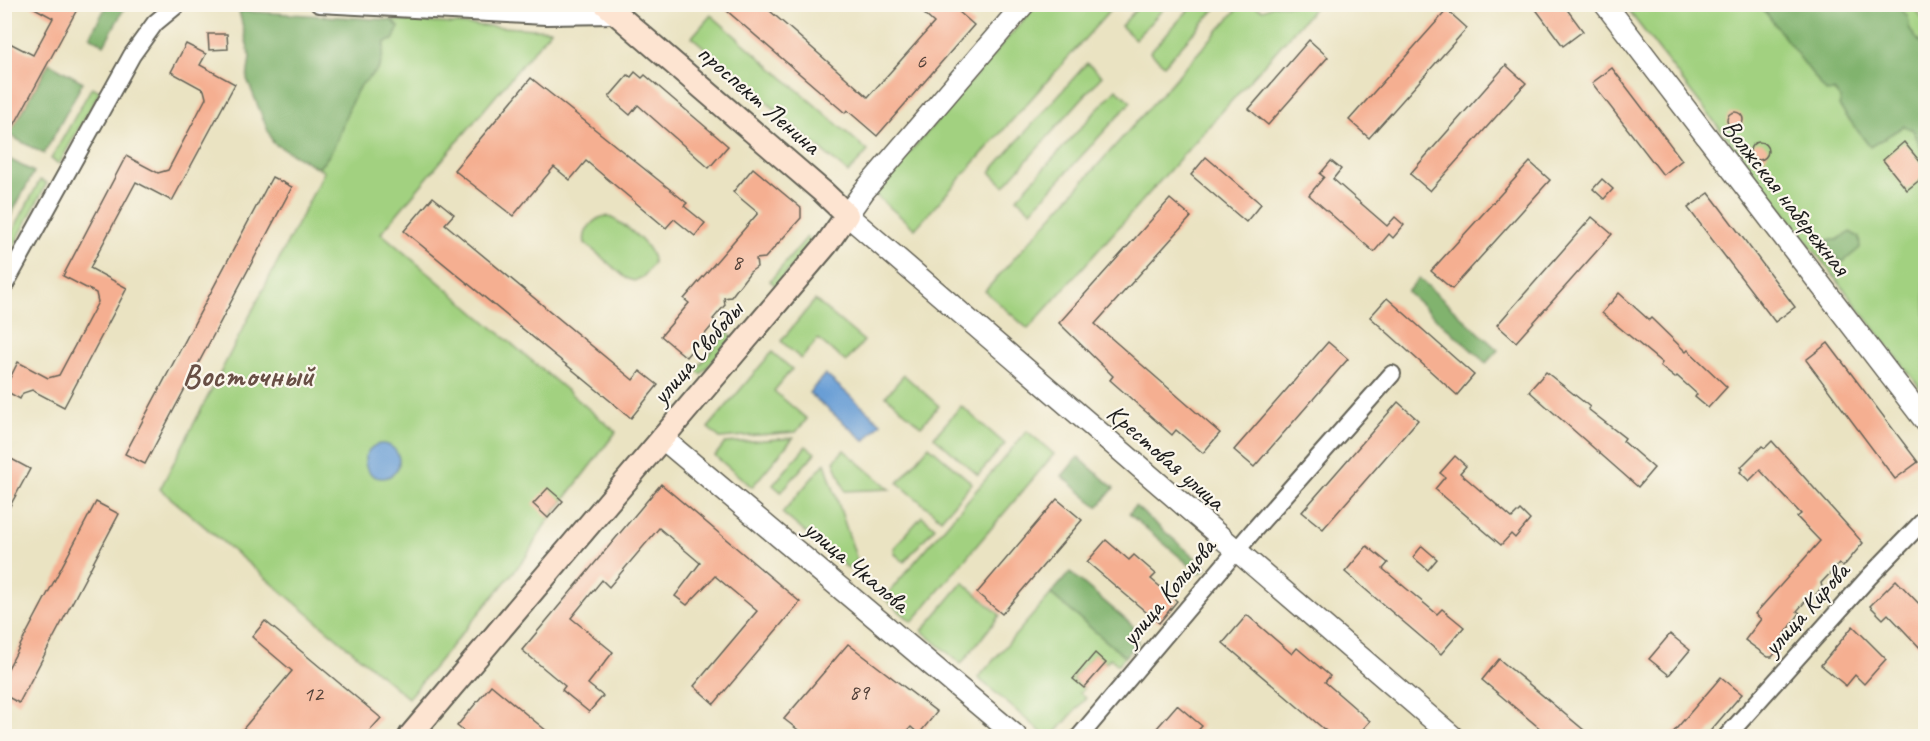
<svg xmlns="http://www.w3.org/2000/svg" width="1930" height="741" font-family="Caveat,sans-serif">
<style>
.green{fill:#a2d180;stroke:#5f764e;stroke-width:1.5}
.forest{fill:#81b36e;stroke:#4e6845;stroke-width:1.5}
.water{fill:#699ed5;stroke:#425d78;stroke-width:1.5}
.building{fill:#f5af91}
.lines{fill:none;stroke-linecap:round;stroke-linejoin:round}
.minor-casing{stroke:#646256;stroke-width:20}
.tertiary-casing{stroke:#646256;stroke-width:24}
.secondary-casing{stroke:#646256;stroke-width:26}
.minor{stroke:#fff;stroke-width:16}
.tertiary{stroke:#fff;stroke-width:21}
.secondary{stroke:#fde4d1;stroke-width:22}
.labels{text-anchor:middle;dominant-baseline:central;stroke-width:4.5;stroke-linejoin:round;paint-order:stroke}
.number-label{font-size:22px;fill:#524139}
.street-label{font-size:26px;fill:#1c1c1c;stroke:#fbf7ec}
.district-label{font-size:32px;font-weight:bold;fill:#684f45;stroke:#fbf7ec}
</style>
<rect width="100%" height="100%" fill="#fbf7ec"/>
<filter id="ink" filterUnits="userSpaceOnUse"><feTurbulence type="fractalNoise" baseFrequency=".0167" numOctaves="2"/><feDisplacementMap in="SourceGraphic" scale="12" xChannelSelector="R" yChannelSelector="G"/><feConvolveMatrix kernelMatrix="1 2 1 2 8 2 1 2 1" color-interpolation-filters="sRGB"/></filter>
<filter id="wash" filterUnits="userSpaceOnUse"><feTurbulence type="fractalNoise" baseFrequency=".008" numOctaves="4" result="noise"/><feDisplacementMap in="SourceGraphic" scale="24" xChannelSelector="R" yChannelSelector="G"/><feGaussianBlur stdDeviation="1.35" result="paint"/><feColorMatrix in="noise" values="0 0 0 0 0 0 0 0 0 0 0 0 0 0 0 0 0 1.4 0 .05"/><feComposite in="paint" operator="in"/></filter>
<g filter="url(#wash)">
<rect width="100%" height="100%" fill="#eae3c2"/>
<g class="green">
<path d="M1036,5H1115L915,229L874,194Z"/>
<path d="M1140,5H1167L1135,39L1121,26Z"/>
<path d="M1193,5H1219L1164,65L1150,52Z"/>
<path d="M1241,5H1251L1263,10L1274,5H1317L1028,329L985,291Z"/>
<path d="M1624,5H1912L1925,22V394Z"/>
<path d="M711,15L868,151L848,173L692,37Z"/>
<path d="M391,20L551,30L381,233L616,432L544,526L526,557L408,698L160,489L322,176L324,171L318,168C343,145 340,114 359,87C364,80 375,75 379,68C383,60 381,48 385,41C388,36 395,32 399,28Z"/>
<path d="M1087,63L1102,76L1004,186L990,172Z"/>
<path d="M92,87L100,91L59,164L51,159Z"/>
<path d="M1116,89L1131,102L1031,211L1017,198Z"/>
<path d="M40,180L47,183L5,263V246Z"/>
<path d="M607,216C622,222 655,246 653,264L643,277L634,281L626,278L585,243C582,231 594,217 607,216Z"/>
<path d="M807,237L812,241L776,286L770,281Z"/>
<path d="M815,300L864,341L846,362L818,339L801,359L781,341Z"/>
<path d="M727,332L733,337L701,374L696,370Z"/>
<path d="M772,352L792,369L774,391L807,419L796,432L720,438L708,428Z"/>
<path d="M904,375L939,406L921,426L886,396Z"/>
<path d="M961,406L1005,444L978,475L934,437Z"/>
<path d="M1027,431L1054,454L912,622L884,598Z"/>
<path d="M793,438L752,487L715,456L725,443Z"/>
<path d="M806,446L815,453L781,492L773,485Z"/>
<path d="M929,446L972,483L941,519L898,483Z"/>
<path d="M844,450L890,489L845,491L834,461Z"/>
<path d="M825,463L857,560L849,569L782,513Z"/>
<path d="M922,516L935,527L904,562L895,554L894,548Z"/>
<path d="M963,582L1000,615L961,664L922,631Z"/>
<path d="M1051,594L1125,657L1118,665L1110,658L1106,663L1095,654L1073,679L1084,688L1080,693L1086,698L1053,736H1046L978,678Z"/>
</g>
<g class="forest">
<path d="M107,5H126L104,45L90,36Z"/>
<path d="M1760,5H1897L1908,17L1910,30L1925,49V157L1913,130L1904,126L1870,147L1839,106L1841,99L1834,91L1826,92Z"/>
<path d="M239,11L391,20L399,27L393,40L385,42C383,50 383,63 378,69C372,77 363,81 358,89C342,116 341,147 318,168L273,143L247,79L250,57Z"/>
<path d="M49,63L83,82L44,154L9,135Z"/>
<path d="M5,157L34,172L5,226Z"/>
<path d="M1850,232L1859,237L1860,248L1843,262L1832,254L1826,240H1837Z"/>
<path d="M1419,278L1498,350L1486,363L1407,292Z"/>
<path d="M1078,457L1114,488L1098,507L1062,476Z"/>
<path d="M1135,506L1206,567L1200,574L1129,514Z"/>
<path d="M1070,572L1133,626L1138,643L1125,657L1051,594Z"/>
</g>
<g class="water">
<path d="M825,374L881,423L865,441L809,393Z"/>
<circle cx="382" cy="461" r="17"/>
</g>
<g id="blocks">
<g class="building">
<path d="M27,4H80L4,144V40L33,55L53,18Z"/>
<path d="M719,4H762L868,97L934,23L923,13L930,4H950L974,25L877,136L847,110L845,113Z"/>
<path d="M1532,4H1563L1583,31L1563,46Z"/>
<path d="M1447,10L1467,28L1369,138L1349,120Z"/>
<path d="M208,34H227L228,49L209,50Z"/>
<path d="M1309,40L1328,57L1268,125L1249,109Z"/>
<path d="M186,44L206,54L200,65L235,84L172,201L136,182L90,268L127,288L64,407L32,390L23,393L20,399L4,390L18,362L48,378L59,375L98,302L96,293L63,276L126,156L158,173L168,170L206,98L204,90L171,72Z"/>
<path d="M1506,65L1526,83L1430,191L1410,174Z"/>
<path d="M1612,68L1682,160L1663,175L1592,83Z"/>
<path d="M635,72L642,78L645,75L728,146L709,168L638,105L630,115L609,97L628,75L631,77Z"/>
<path d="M531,78L687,203L684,206L705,223L695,236L674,219L666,228L586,161L570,180L554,167L513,216L454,170Z"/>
<circle cx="1735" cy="120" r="8"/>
<circle cx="1759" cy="151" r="9"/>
<path d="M1904,142L1926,169V175L1907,190L1883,160Z"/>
<path d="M1206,157L1261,204L1246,222L1191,175Z"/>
<path d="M1331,161L1341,169L1333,179L1387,226L1395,217L1404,225L1393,238L1389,234L1374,252L1309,195L1324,177L1320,174Z"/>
<path d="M1530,162L1550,180L1452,289L1431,271Z"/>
<path d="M753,168L801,208V218L765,258L756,259L757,267L750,272L731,297L724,298L725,305L713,319L716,321L686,357L661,336L689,303L684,299L758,213L733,192Z"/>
<path d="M272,177L292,187L145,464L125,454Z"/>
<path d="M1602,179L1613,189L1604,199L1593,189Z"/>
<path d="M1709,193L1795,307L1775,322L1688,208Z"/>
<path d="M433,197L454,214L445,224L633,380L640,371L658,385L631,418L404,231Z"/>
<path d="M1170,199L1191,217L1095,324L1220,433L1203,453L1176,430L1172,435L1110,380L1113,376L1059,323Z"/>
<path d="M1592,217L1612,234L1516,342L1497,325Z"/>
<path d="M1619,293L1649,320L1651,318L1686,352L1688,350L1727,387L1708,408L1695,397L1697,394L1677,376L1675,378L1660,366L1662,363L1602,313Z"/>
<path d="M1387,298L1474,375L1457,395L1370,317Z"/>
<path d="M1328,342L1348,359L1254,467L1234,450Z"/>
<path d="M1828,343L1918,462L1895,479L1806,360Z"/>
<path d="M1546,372L1590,407L1588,409L1625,438L1623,441L1654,468L1638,487L1529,391Z"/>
<path d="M1398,402L1418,420L1323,529L1302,512Z"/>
<path d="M1772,441L1863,543L1843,567L1839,564L1821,583L1822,587L1813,598L1809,597L1797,611L1800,613L1783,637L1785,641L1772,657H1768L1745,640L1761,619L1755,614L1820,541L1797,517L1801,514L1760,470L1749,481L1740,472L1743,469L1741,467L1762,446L1765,448Z"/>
<path d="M4,455L30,469L4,517Z"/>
<path d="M1455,456L1466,466L1460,473L1512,518L1520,510L1530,520L1515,538L1511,534L1501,545L1435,489L1445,477L1440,473Z"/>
<path d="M661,484L800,602L714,704L694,686L757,611L715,576L687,605L675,596L700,563L659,528L609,587L602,580L571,618L613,652L588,684L603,696L589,712L562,690L565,686L522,650Z"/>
<path d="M548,488L563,501L548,518L533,504Z"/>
<path d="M1057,499L1082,520L1002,614L977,593Z"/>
<path d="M96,502L119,514L19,703L4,695V676Z"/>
<path d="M1106,540L1129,560L1134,555L1156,574L1151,579L1177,601L1159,623L1087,562Z"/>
<path d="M1367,546L1388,563L1383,569L1437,614L1442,609L1464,627L1441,654L1345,572Z"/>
<path d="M1422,546L1437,559L1428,570L1413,557Z"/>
<path d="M1896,580L1926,611V654L1888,614L1883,619L1870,606Z"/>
<path d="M1247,615L1292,654L1297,648L1330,676L1325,682L1370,721L1357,736H1332L1223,643Z"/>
<path d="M265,621L381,718L365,736H237L292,671L252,637Z"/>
<path d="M1853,626L1886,659L1864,684L1855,675L1846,686L1821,665Z"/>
<path d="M1670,634L1690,650L1669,675L1649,659Z"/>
<path d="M848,644L937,712L919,734L911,727L903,736H806L784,719Z"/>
<path d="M1095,653L1106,663L1084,688L1073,679Z"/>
<path d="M1499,659L1591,736H1549L1482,680Z"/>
<path d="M1721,677L1742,694L1706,736H1670Z"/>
<path d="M491,685L532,719L553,736H470L457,726Z"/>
<path d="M1177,705L1202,726L1193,736H1150Z"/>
</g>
</g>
</g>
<g filter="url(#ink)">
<use href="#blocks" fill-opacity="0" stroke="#646256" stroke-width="1.5"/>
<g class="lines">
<defs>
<g id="minor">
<path d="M319,4L546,16L616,15"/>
<path d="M4,286L132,55L155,23L178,4"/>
<path d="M1080,736L1253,531L1392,374"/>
<path d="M1727,736L1869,577L1926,518"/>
</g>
<g id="tertiary">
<path d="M1024,4L864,191L847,215L1452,736"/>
<path d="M1605,4L1926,422"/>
<path d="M662,438L1016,736"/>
</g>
<path id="secondary" d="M410,736L826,245L847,215L823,192L605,4"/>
</defs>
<use href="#minor" class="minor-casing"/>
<use href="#tertiary" class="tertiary-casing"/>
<use href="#secondary" class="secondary-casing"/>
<use href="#minor" class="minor"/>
<use href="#tertiary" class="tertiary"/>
<use href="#secondary" class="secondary"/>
</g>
</g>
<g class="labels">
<g class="number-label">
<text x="921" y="61">6</text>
<text x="737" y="262">8</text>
<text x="859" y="692">89</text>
<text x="313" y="694">12</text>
</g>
<g class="street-label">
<text transform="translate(759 99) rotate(41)">проспект Ленина</text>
<text transform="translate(1786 197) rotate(52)">Волжская набережная</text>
<text transform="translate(697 353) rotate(-50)">улица Свободы</text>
<text transform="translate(1166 457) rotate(41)">Крестовая улица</text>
<text transform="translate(857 566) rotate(40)">улица Чкалова</text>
<text transform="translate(1168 592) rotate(-50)">улица Кольцова</text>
<text transform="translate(1806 609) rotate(-48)">улица Кирова</text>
</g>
<g class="district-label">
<text x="248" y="375">Восточный</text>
</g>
</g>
<rect width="1930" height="741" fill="none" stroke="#fbf7ec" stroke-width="24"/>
</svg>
